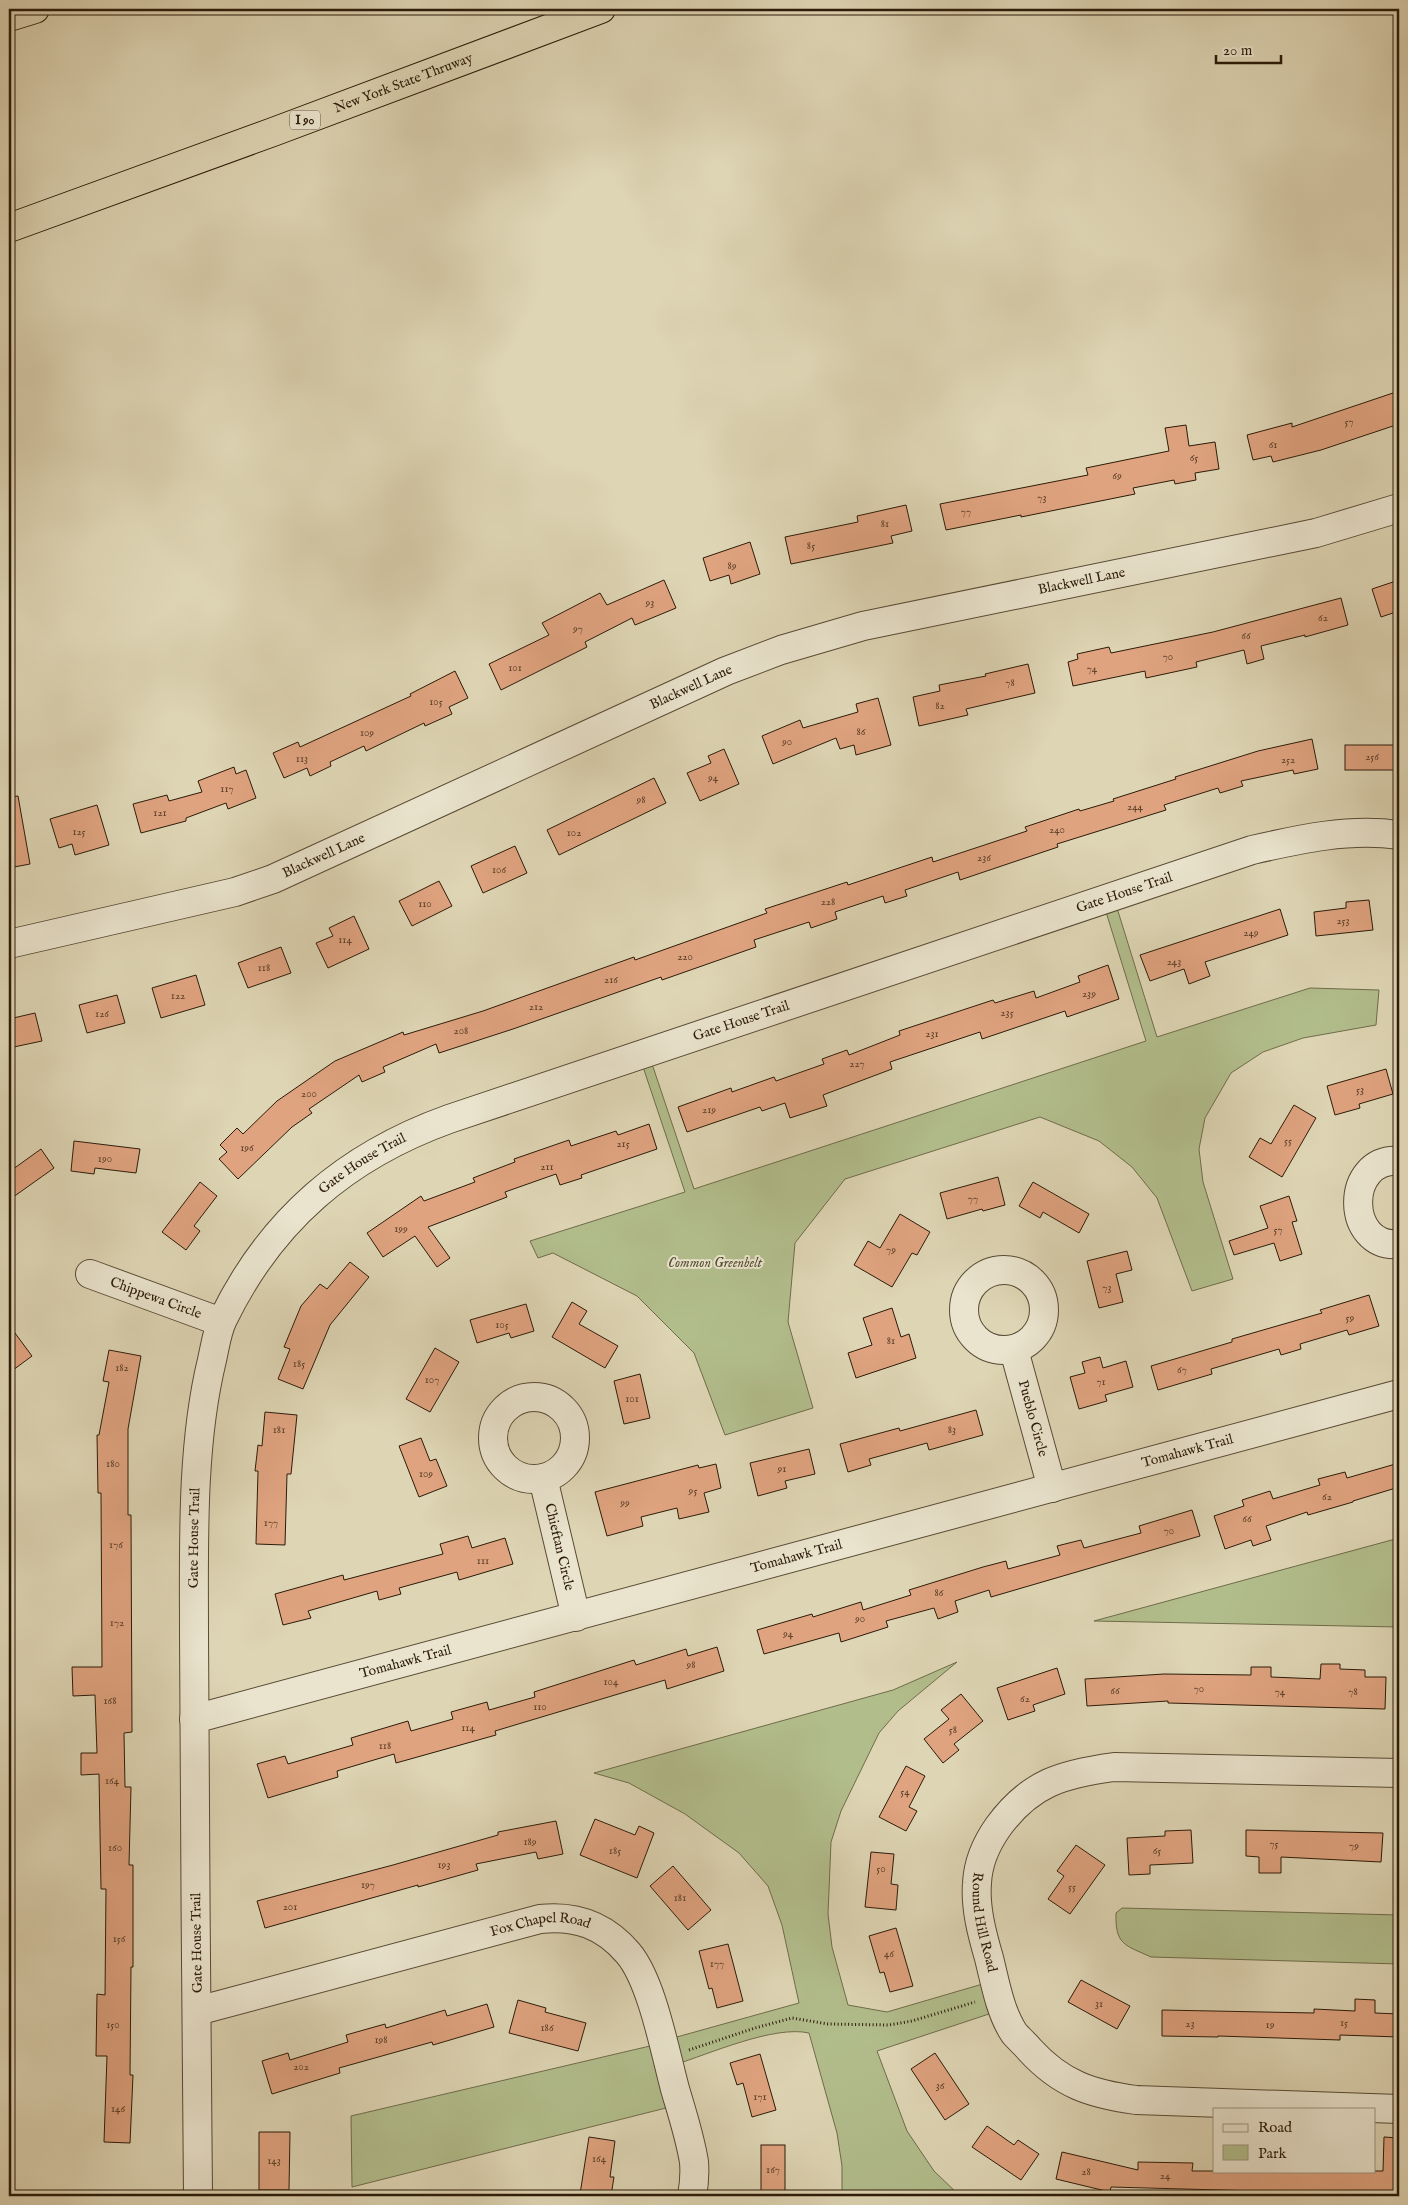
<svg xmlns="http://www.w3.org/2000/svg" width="1408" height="2205" font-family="'IM FELL English',serif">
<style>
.green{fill:#b2bd8c;stroke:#6f6c4a}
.building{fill:#dfa37f;stroke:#2c1b09}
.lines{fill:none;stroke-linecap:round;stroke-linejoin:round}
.minor-casing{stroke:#584a34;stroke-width:30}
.highway-casing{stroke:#2c1b09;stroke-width:30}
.path{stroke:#2c1b09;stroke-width:3;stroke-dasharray:1 2.5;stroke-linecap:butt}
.minor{stroke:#eae4ce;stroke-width:28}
.highway{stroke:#ded5b4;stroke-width:28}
.labels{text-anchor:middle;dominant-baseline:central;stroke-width:4;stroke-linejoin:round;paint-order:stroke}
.number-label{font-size:11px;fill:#593d26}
.shield{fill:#eae4ce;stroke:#655744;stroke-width:1}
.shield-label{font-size:12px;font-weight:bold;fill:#2c1b09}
.street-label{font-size:14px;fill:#2c1b09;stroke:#eae4ce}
.park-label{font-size:14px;font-style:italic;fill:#544c30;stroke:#eae4ce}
</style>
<rect width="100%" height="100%" fill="#ded5b4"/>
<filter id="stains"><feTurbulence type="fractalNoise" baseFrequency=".004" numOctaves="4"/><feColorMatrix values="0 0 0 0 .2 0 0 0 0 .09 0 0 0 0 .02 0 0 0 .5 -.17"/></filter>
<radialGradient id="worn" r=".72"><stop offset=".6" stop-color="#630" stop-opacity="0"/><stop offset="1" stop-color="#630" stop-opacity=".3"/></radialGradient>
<g class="green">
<path d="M1117,908L1157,1037L1310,988L1379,990L1376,1025L1303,1038L1263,1052L1231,1073L1205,1118L1199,1149L1203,1182L1233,1279L1192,1291L1157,1198L1132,1167L1099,1141L1040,1117L845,1179L795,1243L788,1322L813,1408L725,1435L694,1353L637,1296L553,1253L538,1258L530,1241L685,1192L639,1055L648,1052L694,1189L1146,1041L1106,912Z"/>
<path d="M1399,1538V1627L1094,1621Z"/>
<path d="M957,1662L898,1711L879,1733L841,1811L831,1842L828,1914L832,1947L848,2005L887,2012L986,1983L995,2012L877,2051L907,2131L934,2171L960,2196H842V2166L837,2133L809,2033C774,2025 709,2054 674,2065L666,2040L799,2003L782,1925L768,1886L739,1853L685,1814L629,1783L594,1773L893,1690Z"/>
<path d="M1122,1908L1399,1915V1964L1151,1957C1125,1945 1115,1945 1116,1913Z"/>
<path d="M650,2046L666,2108L352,2187L351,2116Z"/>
</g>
<g class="building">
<path d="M1399,391V424L1321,450L1273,462L1271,456L1253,460L1247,435L1292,423V427Z"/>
<path d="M1186,425L1189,446L1215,442L1219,469L1195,473L1196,480L1175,484L1174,480L1133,488L1135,494L1021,517V515L946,530L940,504L1088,475L1086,468L1169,451L1165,428Z"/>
<path d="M906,505L912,531L891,536L893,543L791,564L785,537L858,522L857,516Z"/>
<path d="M750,542L760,574L731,584L729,575L710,581L703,558Z"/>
<path d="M664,580L676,608L635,625L632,618L585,642L587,647L501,690L489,664L549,635L542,623L600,593L607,605Z"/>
<path d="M1399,580V611L1381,617L1372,589Z"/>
<path d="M1341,598L1348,625L1305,637V635L1261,646L1264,659L1247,664L1244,650L1196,662L1197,667L1146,678L1145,671L1073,686L1068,662L1078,659L1077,654L1109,647L1111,653L1213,632Z"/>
<path d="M1028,664L1035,693L966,709L968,715L919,726L913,697L940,691L939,685L986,676L985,674Z"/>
<path d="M455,671L468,698L449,707L452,714L425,726L424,723L366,751L364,746L330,762L331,766L310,776L307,768L284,778L273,753L298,742L300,747L411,696L410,694Z"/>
<path d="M878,698L891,745L856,755L854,745L840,749L836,738L773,764L762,736L800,720L803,728L858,712L856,704Z"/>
<path d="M1312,739L1318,769L1294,774L1293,770L1241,781L1243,786L1220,793L1218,788L1164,805L1166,810L1057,844L1058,847L960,880L958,872L905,890L907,896L885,903L883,896L835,912L837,919L811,928L809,922L754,940L756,947L662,980L661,977L513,1029L439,1053L436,1044L383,1067L385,1072L362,1082L359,1075L309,1109L312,1113L292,1127L238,1179L219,1159L227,1152L220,1145L237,1128L243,1134L277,1101L335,1061L403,1032L404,1035L483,1011L634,957L635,960L767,913L765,909L847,882L848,885L932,857L933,862L1027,831L1025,827L1079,809L1080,811L1114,801L1113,799L1176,779L1175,777L1258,751Z"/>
<rect x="1345" y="745" width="54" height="25"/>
<path d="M724,749L739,784L700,801L687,773L711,763L708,756Z"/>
<path d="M234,767L236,774L246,770L256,798L228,809L226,803L186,818V821L141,833L133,804L167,795L169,801L202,792L198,781Z"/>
<path d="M654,778L666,803L559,855L547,830Z"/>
<path d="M18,796L30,864L9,868V797Z"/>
<path d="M97,805L109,845L75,855L72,844L59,848L50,819Z"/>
<path d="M515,846L527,873L483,893L471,866Z"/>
<path d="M439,881L452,906L412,926L399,901Z"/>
<path d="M1369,900L1373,930L1316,936L1314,912L1346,908V902Z"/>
<path d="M1280,909L1288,935L1205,962L1210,976L1189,984L1184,969L1150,981L1140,955Z"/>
<path d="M354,916L369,949L328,968L316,943L333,936L329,928Z"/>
<path d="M281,947L291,973L248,988L238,963Z"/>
<path d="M1108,965L1119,999L1067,1017L1065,1011L982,1039L980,1032L890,1062L892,1069L823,1095L827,1106L790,1118L785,1103L762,1111L760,1107L687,1132L678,1107L731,1088L732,1092L774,1077L776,1081L824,1064L822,1059L847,1050L849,1055L900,1035L899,1031L993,1000L995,1003L1034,991L1036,998L1080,982L1078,976Z"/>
<path d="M196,975L205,1005L161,1018L152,988Z"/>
<path d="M117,995L125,1023L87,1033L79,1005Z"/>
<path d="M35,1013L42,1041L9,1048V1019Z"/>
<path d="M1386,1069L1393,1094L1359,1104L1360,1108L1335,1115L1327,1086Z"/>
<path d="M1294,1105L1316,1118L1282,1177L1249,1157L1260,1138L1271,1144Z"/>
<path d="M649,1124L657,1149L581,1175L582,1178L560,1185L556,1174L505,1192L507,1197L428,1227L450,1258L437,1267L415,1236L383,1257L367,1233L421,1196L424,1201L475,1182L473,1178L515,1162L514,1159L569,1140L571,1146L616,1131L618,1135Z"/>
<path d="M74,1141L140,1149L136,1173L95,1168L94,1174L71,1171Z"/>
<path d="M41,1149L54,1168L9,1200V1172Z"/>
<path d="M998,1177L1005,1205L983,1211L982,1209L947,1219L940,1193Z"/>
<path d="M200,1182L217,1196L194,1226L200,1231L186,1250L162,1232Z"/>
<path d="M1033,1182L1089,1214L1079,1233L1043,1212L1040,1218L1019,1206Z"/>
<path d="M1289,1196L1297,1221L1292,1222L1302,1254L1280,1261L1274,1243L1234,1255L1229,1241L1268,1228L1260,1206Z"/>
<path d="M900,1214L930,1232L917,1255L912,1253L892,1287L854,1265L868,1241L880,1248Z"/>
<path d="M1127,1251L1132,1270L1116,1274L1123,1302L1099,1308L1087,1261Z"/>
<path d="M350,1262L369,1277L330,1325L303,1389L278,1379L290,1349L284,1347L301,1306L320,1284L327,1289Z"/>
<path d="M1369,1295L1379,1326L1349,1335L1347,1330L1300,1344L1301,1349L1281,1355L1279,1349L1211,1369L1212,1374L1158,1390L1151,1366L1232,1342V1339L1322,1313L1320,1310Z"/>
<path d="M572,1302L587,1311L579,1324L618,1346L605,1368L552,1337Z"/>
<path d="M526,1304L534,1331L511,1338L509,1333L477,1343L470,1320Z"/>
<path d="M892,1308L901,1337L909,1334L916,1358L856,1378L848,1353L872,1345L863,1318Z"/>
<path d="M9,1325L32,1356L9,1373Z"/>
<path d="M435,1348L459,1362L430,1412L406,1399Z"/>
<path d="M109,1350L141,1356L128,1429V1515H131L132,1732L124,1733L125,1787H131L129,1865H133V1967H131L130,2075H133L130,2143L104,2142L107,2056H96L97,1994L105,1995L106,1889H101L99,1774L81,1775V1753H97L95,1695L73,1696L72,1667H102L101,1493H98L97,1435H99L109,1382L103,1381Z"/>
<path d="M1100,1357L1103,1368L1126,1361L1133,1387L1105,1395L1107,1401L1079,1409L1070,1377L1085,1373L1082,1362Z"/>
<path d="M640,1374L650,1418L624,1424L614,1381Z"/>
<path d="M976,1410L983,1435L929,1450L927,1443L869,1459L871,1465L848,1472L840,1444L899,1428L900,1431Z"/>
<path d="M265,1412L297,1415L291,1474H287L285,1545L256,1544L258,1471H255L258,1445L262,1446Z"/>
<path d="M421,1438L430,1461L436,1459L447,1486L419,1497L399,1446Z"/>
<path d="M809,1449L815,1474L785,1481L787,1488L758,1496L750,1463Z"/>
<path d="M1399,1463V1487L1353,1501V1502L1308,1515L1307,1512L1266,1526L1271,1540L1253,1546L1251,1540L1225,1549L1214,1516L1244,1506L1242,1500L1270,1491L1273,1499L1320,1485L1318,1479L1345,1472L1347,1478Z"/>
<path d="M716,1464L721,1488L704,1493L709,1512L679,1519L677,1508L641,1517L643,1526L607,1536L595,1492L698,1465L699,1468Z"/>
<path d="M1192,1510L1200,1536L991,1597L989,1590L955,1601L958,1612L938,1619L934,1608L886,1621L888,1627L841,1642L839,1633L764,1654L757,1630L812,1614L813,1617L861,1602L863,1610L911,1595L909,1590L983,1567L1006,1561L1008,1569L1060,1555L1057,1546L1081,1540L1084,1548L1141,1533L1139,1526Z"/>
<path d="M468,1536L472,1548L505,1538L513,1564L459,1580L457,1572L399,1588L401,1594L379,1600L377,1591L308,1611L311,1618L283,1625L275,1594L343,1575L344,1580L443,1554L440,1544Z"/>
<path d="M717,1647L724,1671L667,1689L665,1680L495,1731L496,1735L396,1763L394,1754L337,1771L338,1777L268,1798L257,1764L285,1756L288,1764L353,1745L351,1738L408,1721L411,1731L453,1719L451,1712L487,1702L489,1710L535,1697L534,1692L634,1660L636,1665L686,1649L688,1656Z"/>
<path d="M1321,1664H1340V1669L1365,1670V1677H1386L1385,1709L1168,1703V1701L1087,1706L1085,1679L1164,1674L1251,1675V1667H1271V1677L1320,1679Z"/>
<path d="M1057,1668L1065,1694L1033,1705L1035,1711L1008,1720L997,1688Z"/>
<path d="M961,1694L983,1721L954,1744L959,1750L943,1763L924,1739L949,1719L941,1710Z"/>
<path d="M906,1766L925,1776L909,1807L917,1811L906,1831L879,1817Z"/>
<path d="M595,1819L635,1835L639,1826L654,1833L637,1878L580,1855Z"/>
<path d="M556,1821L563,1854L538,1859L536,1852L476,1864L478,1870L418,1887V1885L265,1928L257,1901L393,1865L498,1835V1832Z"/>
<path d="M1191,1830L1193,1863L1150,1865V1874L1129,1875L1127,1838L1165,1836V1831Z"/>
<path d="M1246,1830L1383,1833L1381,1862L1281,1857V1873H1259V1857L1246,1856Z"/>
<path d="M1076,1845L1105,1865L1070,1914L1048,1899L1064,1876L1057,1871Z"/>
<path d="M871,1852L894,1854L891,1884L898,1885L896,1910L865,1907Z"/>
<path d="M673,1866L711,1910L688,1930L650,1886Z"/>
<path d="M896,1928L913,1986L890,1992L884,1972L880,1973L869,1936Z"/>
<path d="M728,1944L743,2001L717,2008L712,1988L709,1989L699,1951Z"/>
<path d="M1081,1980L1130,2006L1117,2029L1068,2002Z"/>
<path d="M1355,1999L1375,2000V2013L1399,2014V2037L1340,2035V2040L1218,2036V2037L1162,2036V2010L1314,2013V2009L1355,2011Z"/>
<path d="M518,2000L546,2008L545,2012L586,2023L578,2051L509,2033Z"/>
<path d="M487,2004L494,2027L433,2045L432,2042L339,2068L340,2073L272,2094L262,2061L288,2053L290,2060L348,2042L346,2035L385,2024L386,2028L445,2010L447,2016Z"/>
<path d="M935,2053L969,2104L945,2120L911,2069Z"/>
<path d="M760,2054L776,2110L752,2117L743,2083L737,2085L730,2063Z"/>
<path d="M987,2126L1014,2145L1018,2140L1039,2154L1021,2180L972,2147Z"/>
<path d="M259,2132H290L289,2190H259Z"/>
<path d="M589,2137L615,2141L610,2177H614L611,2196L580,2194Z"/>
<path d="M1384,2137L1399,2138V2196H1293V2192L1111,2187L1110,2192L1056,2179L1062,2152L1138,2170V2162L1193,2163L1192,2171H1383Z"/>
<rect x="761" y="2145" width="24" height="51"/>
</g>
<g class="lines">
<defs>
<g id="minor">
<path id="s1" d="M9,944L235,892L273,879L726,671L781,650L863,626L1316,533L1399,508"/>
<path d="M1399,1161C1344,1157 1345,1249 1399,1244"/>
<circle cx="1004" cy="1310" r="40"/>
<path id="s2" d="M90,1274L221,1322"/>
<path id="s3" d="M1014,1350L1052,1488"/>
<circle cx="534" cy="1438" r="41"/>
<path id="s4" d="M543,1478L576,1617"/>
<path id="s5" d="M194,1719L1399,1394"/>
<path id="s6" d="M1399,1773L1114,1767C1062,1774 1030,1783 998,1827C986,1844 978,1863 977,1883C975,1908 982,1934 989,1958C995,1982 1000,2012 1014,2033C1019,2039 1025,2044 1030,2050C1061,2084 1091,2094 1136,2100L1399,2109"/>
<path id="s7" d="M197,2011L540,1919C576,1915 604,1925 628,1953C652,1981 665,2052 675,2089C682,2113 690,2137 694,2162C695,2174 694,2185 692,2196"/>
<path id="s8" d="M198,2196C197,2009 194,1821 194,1634C194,1545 191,1446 212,1360C215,1347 217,1331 223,1319C271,1220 346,1156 449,1119L1252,850C1300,839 1349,828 1399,835"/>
</g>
<g id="highway">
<path d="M9,17L35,9"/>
<path id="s9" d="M9,228L273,132L601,9"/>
</g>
</defs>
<use href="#minor" class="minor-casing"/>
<use href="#highway" class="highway-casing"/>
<path class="path" d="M689,2050L755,2028L792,2018L828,2024L889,2025L912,2021L975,2002"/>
<use href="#minor" class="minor"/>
<use href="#highway" class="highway"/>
</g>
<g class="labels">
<g class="number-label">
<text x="1349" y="422">57</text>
<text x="1273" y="445">61</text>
<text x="1194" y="458">65</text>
<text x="1117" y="476">69</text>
<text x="1042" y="498">73</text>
<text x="966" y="512">77</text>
<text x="885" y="524">81</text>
<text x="811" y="546">85</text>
<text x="732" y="566">89</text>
<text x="650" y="603">93</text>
<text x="1323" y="618">62</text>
<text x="578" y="629">97</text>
<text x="1246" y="636">66</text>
<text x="1168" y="657">70</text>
<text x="515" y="668">101</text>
<text x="1092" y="669">74</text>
<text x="1010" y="683">78</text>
<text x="436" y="702">105</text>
<text x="940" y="706">82</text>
<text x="861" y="732">86</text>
<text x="367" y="733">109</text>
<text x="787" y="742">90</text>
<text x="1372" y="757">256</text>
<text x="302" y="759">113</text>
<text x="1288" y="760">252</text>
<text x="713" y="778">94</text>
<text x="227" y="789">117</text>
<text x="641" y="800">98</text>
<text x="1135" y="807">244</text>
<text x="160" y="813">121</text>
<text x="1057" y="830">240</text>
<text x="79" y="832">125</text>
<text x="574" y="833">102</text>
<text x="984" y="858">236</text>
<text x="499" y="870">106</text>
<text x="828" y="902">228</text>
<text x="425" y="904">110</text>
<text x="1343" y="921">253</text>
<text x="1251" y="933">249</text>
<text x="345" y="940">114</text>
<text x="685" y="957">220</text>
<text x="1174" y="962">243</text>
<text x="264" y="968">118</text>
<text x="611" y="980">216</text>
<text x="1089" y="994">239</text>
<text x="178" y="996">122</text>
<text x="536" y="1007">212</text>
<text x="1007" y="1013">235</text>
<text x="102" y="1014">126</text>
<text x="461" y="1031">208</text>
<text x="932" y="1034">231</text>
<text x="857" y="1064">227</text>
<text x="1360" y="1090">53</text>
<text x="309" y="1094">200</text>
<text x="709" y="1110">219</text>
<text x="1288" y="1141">55</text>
<text x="623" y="1144">215</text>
<text x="247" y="1148">196</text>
<text x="105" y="1159">190</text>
<text x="547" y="1167">211</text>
<text x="973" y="1199">77</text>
<text x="401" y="1229">199</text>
<text x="1278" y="1230">57</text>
<text x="891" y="1250">79</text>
<text x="1107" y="1288">73</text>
<text x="1350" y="1318">59</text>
<text x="502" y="1325">105</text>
<text x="891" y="1341">81</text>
<text x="299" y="1364">185</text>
<text x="122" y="1368">182</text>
<text x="1182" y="1370">67</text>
<text x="432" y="1380">107</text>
<text x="1101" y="1382">71</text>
<text x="632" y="1399">101</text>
<text x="279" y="1430">181</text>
<text x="952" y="1430">83</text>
<text x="113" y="1464">180</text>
<text x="782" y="1469">91</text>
<text x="426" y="1474">109</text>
<text x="693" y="1491">95</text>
<text x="1327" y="1497">62</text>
<text x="625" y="1503">99</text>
<text x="1247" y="1519">66</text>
<text x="271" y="1523">177</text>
<text x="1169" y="1531">70</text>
<text x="116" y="1545">176</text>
<text x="483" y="1561">111</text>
<text x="939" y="1593">86</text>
<text x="860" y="1619">90</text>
<text x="117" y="1623">172</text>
<text x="788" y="1634">94</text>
<text x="691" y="1665">98</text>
<text x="611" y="1682">104</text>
<text x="1199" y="1689">70</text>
<text x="1115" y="1691">66</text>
<text x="1280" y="1692">74</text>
<text x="1353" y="1692">78</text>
<text x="1025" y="1699">62</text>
<text x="110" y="1701">168</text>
<text x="540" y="1707">110</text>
<text x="468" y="1728">114</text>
<text x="953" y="1730">58</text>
<text x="385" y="1746">118</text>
<text x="112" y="1781">164</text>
<text x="905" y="1792">54</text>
<text x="530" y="1842">189</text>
<text x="1274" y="1844">75</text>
<text x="1354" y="1846">79</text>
<text x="115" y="1848">160</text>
<text x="615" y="1851">185</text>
<text x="1157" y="1851">65</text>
<text x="444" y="1865">193</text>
<text x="881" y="1869">50</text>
<text x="368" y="1885">197</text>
<text x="1072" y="1887">55</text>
<text x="680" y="1898">181</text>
<text x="290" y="1907">201</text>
<text x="119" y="1939">156</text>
<text x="889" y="1954">46</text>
<text x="717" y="1964">177</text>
<text x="1099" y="2004">31</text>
<text x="1344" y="2023">15</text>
<text x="1190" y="2024">23</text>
<text x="113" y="2025">150</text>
<text x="1270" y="2025">19</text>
<text x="547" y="2028">186</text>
<text x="381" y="2040">198</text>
<text x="301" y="2067">202</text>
<text x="940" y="2086">36</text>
<text x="760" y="2097">171</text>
<text x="118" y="2109">146</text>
<text x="599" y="2159">164</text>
<text x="274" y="2161">143</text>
<text x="773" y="2170">167</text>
<text x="1086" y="2172">28</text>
<text x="1165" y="2176">24</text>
</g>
<rect class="shield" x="290" y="110.5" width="30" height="19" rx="4"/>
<g class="shield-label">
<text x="305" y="120">I 90</text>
</g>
<g class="street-label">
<text stroke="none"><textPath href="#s9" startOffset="420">New York State Thruway</textPath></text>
<text stroke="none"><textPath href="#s1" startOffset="1138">Blackwell Lane</textPath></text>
<text stroke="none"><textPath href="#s1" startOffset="732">Blackwell Lane</textPath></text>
<text stroke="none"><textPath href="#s1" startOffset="328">Blackwell Lane</textPath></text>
<text stroke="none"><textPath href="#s8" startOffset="1902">Gate House Trail</textPath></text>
<text stroke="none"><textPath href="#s8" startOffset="1498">Gate House Trail</textPath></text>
<text stroke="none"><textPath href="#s8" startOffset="1092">Gate House Trail</textPath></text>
<text stroke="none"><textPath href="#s2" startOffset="70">Chippewa Circle</textPath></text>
<text stroke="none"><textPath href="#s3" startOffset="71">Pueblo Circle</textPath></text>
<text stroke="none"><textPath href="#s5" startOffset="1029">Tomahawk Trail</textPath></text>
<text stroke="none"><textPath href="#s8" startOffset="658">Gate House Trail</textPath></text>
<text stroke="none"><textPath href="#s4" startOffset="71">Chieftan Circle</textPath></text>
<text stroke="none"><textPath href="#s5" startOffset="624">Tomahawk Trail</textPath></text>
<text stroke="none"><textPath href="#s5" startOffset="219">Tomahawk Trail</textPath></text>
<text stroke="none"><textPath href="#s6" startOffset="521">Round Hill Road</textPath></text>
<text stroke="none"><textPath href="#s7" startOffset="355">Fox Chapel Road</textPath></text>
<text transform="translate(197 1943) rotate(-91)">Gate House Trail</text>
</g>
<g class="park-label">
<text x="715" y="1263">Common Greenbelt</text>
</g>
</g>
<rect width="1408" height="2205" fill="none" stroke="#ded5b4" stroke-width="30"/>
<rect x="10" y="10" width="1388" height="2185" fill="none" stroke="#2c1b09" stroke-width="2.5"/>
<rect x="15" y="15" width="1378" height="2175" fill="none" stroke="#2c1b09"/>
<rect x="1213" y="2108" width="162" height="65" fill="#eae4ce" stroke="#9e947f"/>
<rect x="1223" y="2124" width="25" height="8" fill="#eae4ce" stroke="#9e947f"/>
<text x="1258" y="2132" font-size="15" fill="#2c1b09">Road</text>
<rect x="1223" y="2145" width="25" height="15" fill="#b2bd8c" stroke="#9e947f"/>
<text x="1258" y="2158" font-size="15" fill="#2c1b09">Park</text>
<path d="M1216 55v8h65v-8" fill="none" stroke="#2c1b09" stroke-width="2.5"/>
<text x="1223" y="55" font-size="15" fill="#2c1b09" stroke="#eae4ce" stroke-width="4" paint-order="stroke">20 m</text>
<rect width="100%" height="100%" filter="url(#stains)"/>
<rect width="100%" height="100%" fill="url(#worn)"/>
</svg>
